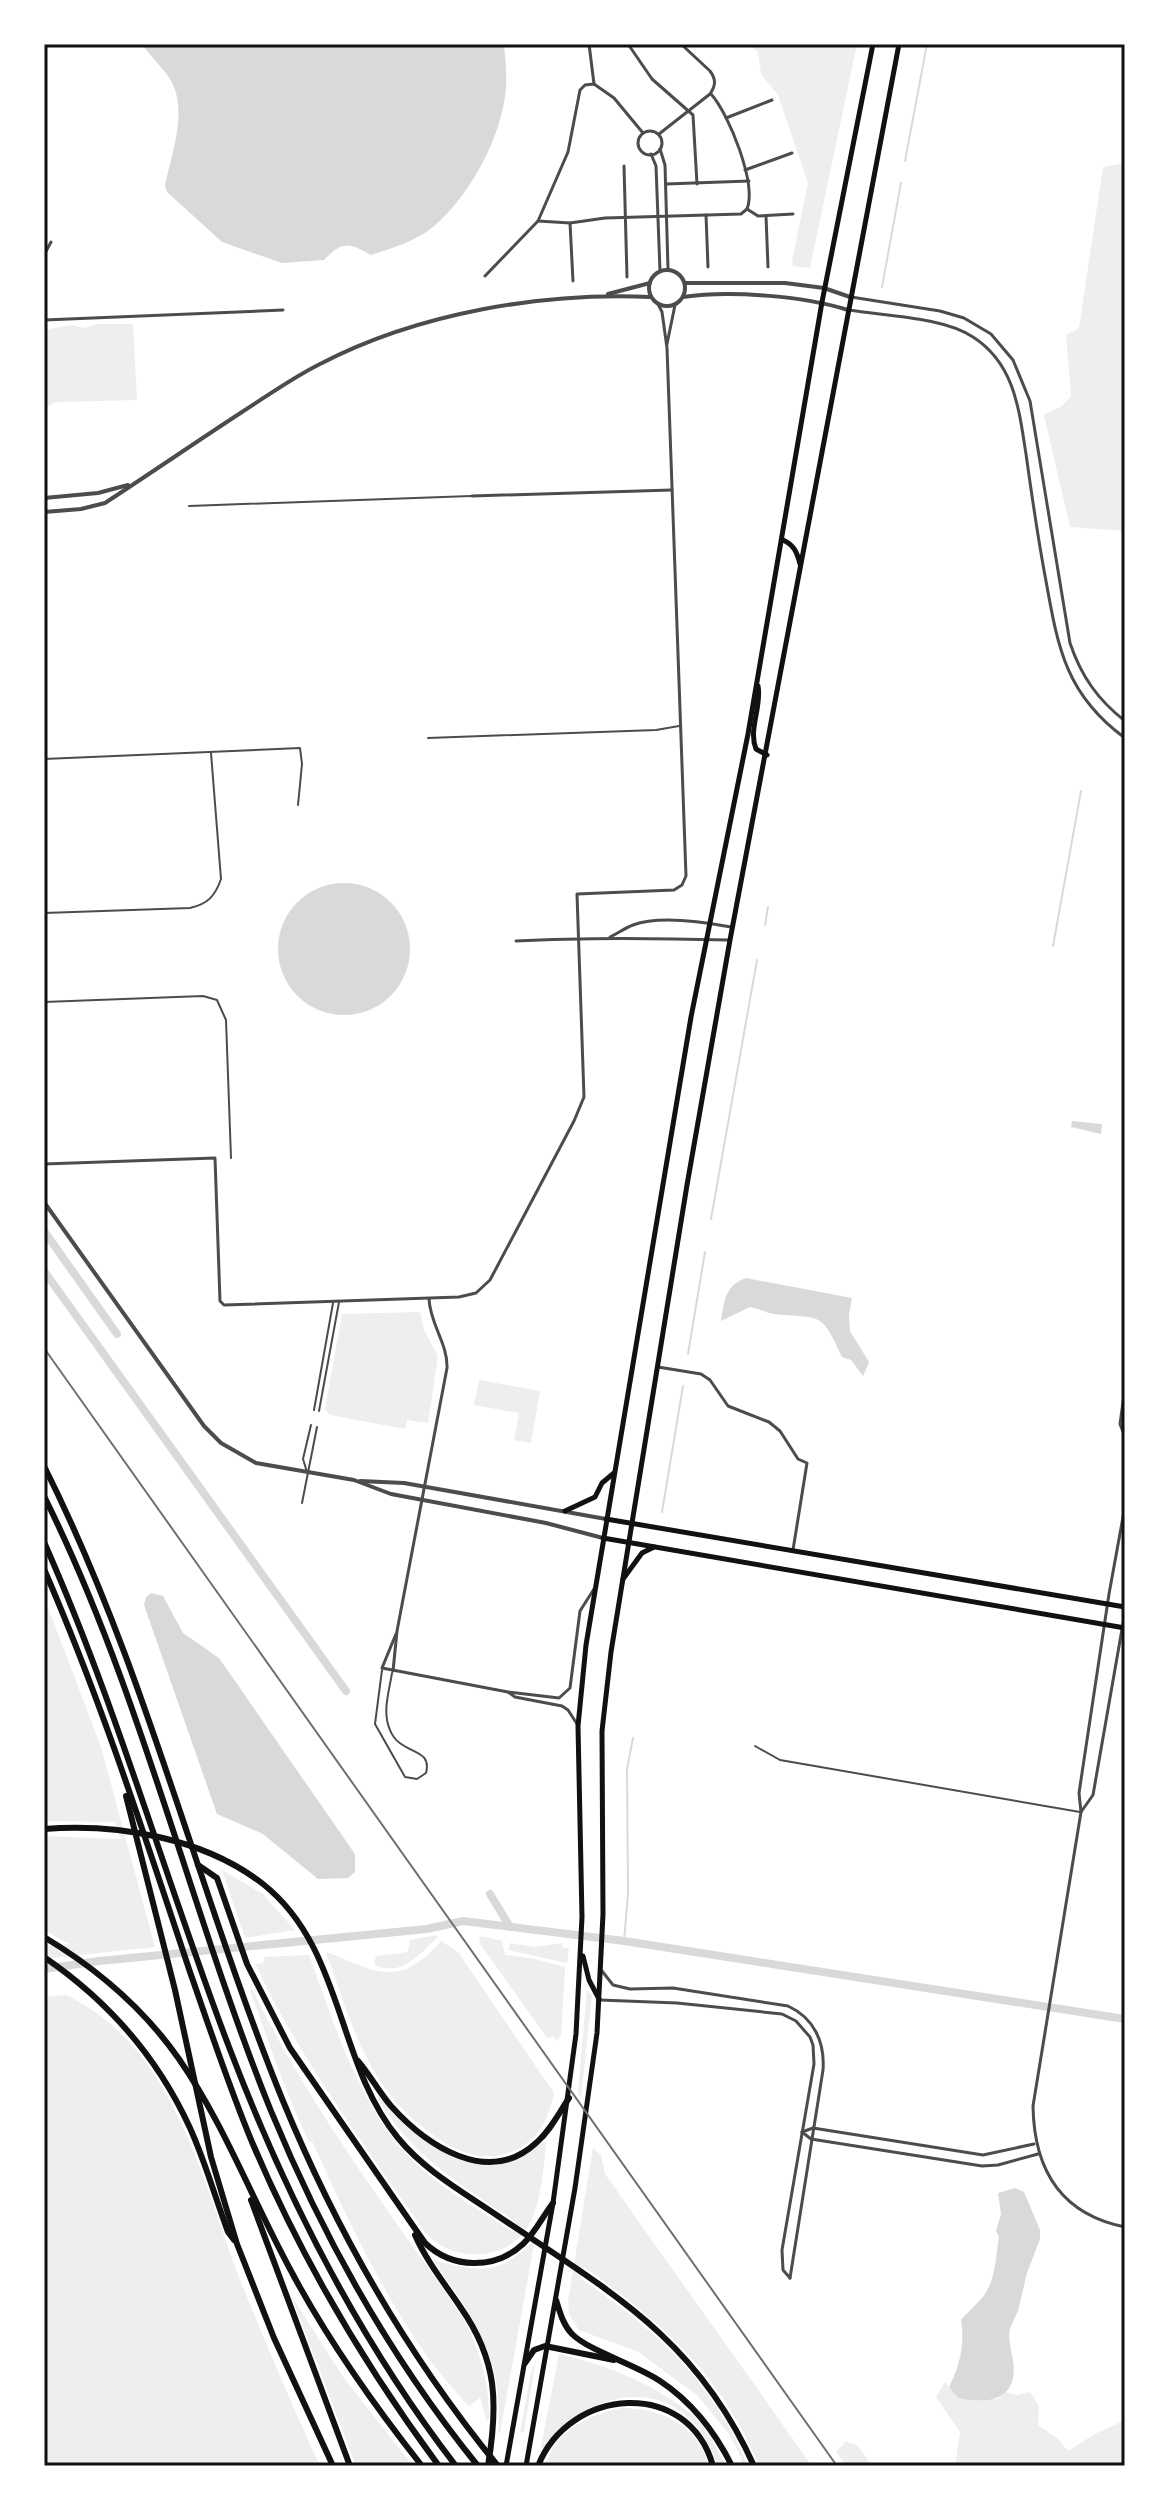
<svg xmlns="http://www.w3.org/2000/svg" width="1169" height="2510" font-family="Mulish,sans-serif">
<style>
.green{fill:#eee}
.water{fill:#d9d9d9}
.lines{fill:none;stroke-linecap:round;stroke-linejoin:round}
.stream{stroke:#d9d9d9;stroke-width:2}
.canal{stroke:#d9d9d9;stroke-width:8}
.service{stroke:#4c4c4c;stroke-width:2}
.minor{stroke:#4c4c4c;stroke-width:3}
.tertiary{stroke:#4c4c4c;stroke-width:4}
.secondary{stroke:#111;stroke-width:5}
.primary{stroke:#111;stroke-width:5}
.motorway{stroke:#111;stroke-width:6}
.rail{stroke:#707070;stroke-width:2}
.neatline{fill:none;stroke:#111;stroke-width:3}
</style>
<rect width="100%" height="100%" fill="#fff"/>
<g class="green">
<path d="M748,44H857L810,268L793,266L792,261L808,183L778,95L761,74L758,52Z"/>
<path d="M1125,163V531L1070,527L1044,415L1062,406L1071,396L1066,335L1079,328L1103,167Z"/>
<path d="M97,324H133L137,400L57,402L44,408V330L71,325L85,328Z"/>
<path d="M420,1312L424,1330L438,1356L428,1423L407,1420L405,1429L330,1415L325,1409L342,1314Z"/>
<path d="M479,1380L540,1391L531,1443L514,1440L519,1413L474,1405Z"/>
<path d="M44,1597L101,1747L155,1947L44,1959V1947L69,1944L44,1930V1836L121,1839L115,1822L44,1821Z"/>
<path d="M222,1870L263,1894L295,1930L245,1938Z"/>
<path d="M436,1935L438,1937C420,1953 401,1979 374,1964L376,1956L408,1952L410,1940Z"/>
<path d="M481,1936L502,1941L505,1955L530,1958L565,1967L561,2036L557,2041L553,2036L547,2038L479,1942Z"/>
<path d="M441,1941L458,1952L554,2093C549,2120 536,2144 508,2153C482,2161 462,2154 439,2139C368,2092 354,2030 327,1955V1952C378,1973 400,1988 441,1941Z"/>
<path d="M510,1943L535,1947L562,1943L563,1948H569L567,1963L508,1950Z"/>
<path d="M309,1955C335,2026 361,2113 418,2166C446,2191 481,2211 513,2232L516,2222C459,2183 414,2158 377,2098L380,2096C412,2132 457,2178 510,2162C524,2158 535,2145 546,2142C544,2165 542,2194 533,2216C516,2262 454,2266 425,2232C364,2145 301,2060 255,1964L263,1963L265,1957Z"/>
<path d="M252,1989C309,2106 388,2210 462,2316C480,2350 489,2380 489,2418L487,2421L480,2398L469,2406C401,2337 352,2229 312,2141L309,2142C286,2093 268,2041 250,1990Z"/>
<path d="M587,1990L592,1995L581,2098L578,2093Z"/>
<path d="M66,1995C174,2046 202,2180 241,2282C266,2344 292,2405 320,2466H44V1997Z"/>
<path d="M593,2148L601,2155L605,2174L812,2466H759C723,2376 661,2322 584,2267L581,2279C655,2329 713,2382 748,2466H742L741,2457L729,2434L697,2395L638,2352L579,2330L569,2315L568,2301Z"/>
<path d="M535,2239L500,2433H498C504,2358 474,2318 433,2260C479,2271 498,2278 535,2239Z"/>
<path d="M291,2295L343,2377L413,2466H356Z"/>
<path d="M559,2354C610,2366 648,2381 690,2413C706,2425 717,2449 726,2466H718C687,2374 596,2380 543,2449L541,2447Z"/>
<path d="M536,2360L524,2432L520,2433L531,2372Z"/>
<path d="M945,2382L958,2398L998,2399L1006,2392L1017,2395L1030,2392L1039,2406L1038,2425L1057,2438L1068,2451L1093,2435L1125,2420V2466H955L960,2432L936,2397Z"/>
<path d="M621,2408C662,2408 697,2425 709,2466H545C547,2461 550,2453 552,2450C565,2426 596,2413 621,2408Z"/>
<path d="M846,2441L858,2446L872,2466H847L836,2452Z"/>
</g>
<g class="water">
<path d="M142,44H504C505,58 507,73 506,87C503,135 470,196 433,227C416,241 392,248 371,255C349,243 343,240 324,260L282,263L222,242L167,192L165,186C171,155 189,110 170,79C163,68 150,56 142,44Z"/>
<circle cx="344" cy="949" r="66"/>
<path d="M1072,1121L1102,1124L1101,1134L1071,1127Z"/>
<path d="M746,1278L852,1298L849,1314L850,1331L869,1362L863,1376L851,1360L842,1357C821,1310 821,1319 774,1314C766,1313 758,1308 750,1307L721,1321C724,1302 725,1285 746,1278Z"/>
<path d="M151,1593L163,1596L183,1633L219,1658L355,1854V1872L348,1878L318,1879L263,1834L217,1814L144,1605L146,1597Z"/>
<path d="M1015,2188L1024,2192L1040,2230V2239L1027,2273L1018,2311L1010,2328C1008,2340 1011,2349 1013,2360C1019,2401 988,2404 958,2398L949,2387C960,2365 965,2344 961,2320C968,2311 982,2300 986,2292C996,2276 996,2254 999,2236L996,2231L1001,2214L998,2193Z"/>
</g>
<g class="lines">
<g class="stream">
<path d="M905,161L927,44"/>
<path d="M882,287L901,183"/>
<path d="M765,925L768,907"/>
<path d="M1053,946L1081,791"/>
<path d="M711,1219L757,960"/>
<path d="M688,1354L705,1252"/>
<path d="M662,1512L683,1386"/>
<path d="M624,1941L628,1894L627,1769L633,1738"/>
</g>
<g class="canal">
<path d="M44,1231L117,1334"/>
<path d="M44,1271L346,1691"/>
<path d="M490,1894L510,1927"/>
<path d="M44,1969L99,1961L427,1929L463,1921L624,1941L1125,2019"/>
</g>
<g class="service">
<path d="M189,506L471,496"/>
<path d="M428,738L656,730L679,726"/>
<path d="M44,759L300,748L302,764L298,805"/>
<path d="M44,913L190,908C208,904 215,896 221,879L211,753"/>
<path d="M44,1002L203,996L217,1000L226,1020L231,1158"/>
<path d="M314,1410L333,1303"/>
<path d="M319,1411L339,1302"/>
<path d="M307,1472L303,1459L311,1425"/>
<path d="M302,1503L317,1427"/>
<path d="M382,1670L375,1724L405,1777L417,1779L426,1773C433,1746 400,1756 390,1730C382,1712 389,1692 392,1673"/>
<path d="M755,1746L780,1760L1080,1812"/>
</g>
<g class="minor">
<path d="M589,44L594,84"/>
<path d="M628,44L652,79L693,115L697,184"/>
<path d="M594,84L614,98L643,133"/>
<path d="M711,94C729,114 757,184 747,209"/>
<path d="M726,118L772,100"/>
<circle cx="650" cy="143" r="12"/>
<path d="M659,134L710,94C716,85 716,79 710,71L681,44"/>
<path d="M660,149L665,165L668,269"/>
<path d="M651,154L656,166L660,271"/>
<path d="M624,166L627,277"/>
<path d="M745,170L792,153"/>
<path d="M666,184L749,181"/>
<path d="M747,209L758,216L793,214"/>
<path d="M706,215L708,267"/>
<path d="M766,216L768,267"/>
<path d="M538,221L570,223L605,218L741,214L747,209"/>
<path d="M570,223L573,281"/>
<path d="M44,255L51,242"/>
<path d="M485,276L538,221L568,152L580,90L585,85L594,84"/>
<path d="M851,297L940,311L964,318L991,334L1013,360L1030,401L1070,643C1081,676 1098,700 1125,721"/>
<path d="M849,310C886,316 943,317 973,337C1015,364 1019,410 1026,454C1032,497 1038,539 1046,581C1058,648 1066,695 1125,738"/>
<path d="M44,320L283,310"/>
<path d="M667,344L675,305"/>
<path d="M472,496L672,490"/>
<path d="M610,937C618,933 625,928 633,925C660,915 704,922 731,927"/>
<path d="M516,941C587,937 657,938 728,940"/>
<path d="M44,1164L215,1158L220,1301L224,1305L459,1297L476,1293L490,1280L574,1121L584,1097L577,894L674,890L682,885L686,876L667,348L662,312L658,304"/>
<path d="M658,1367L701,1374L710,1380L728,1406L769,1422L780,1431L798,1459L807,1463L793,1550"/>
<path d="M1125,1388L1120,1424L1125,1437"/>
<path d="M1125,1506L1109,1594L1079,1793L1081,1812L1033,2106C1034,2169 1060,2214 1125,2227"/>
<path d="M396,1634L382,1668L508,1692L559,1698L570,1688L580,1611L594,1589"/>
<path d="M393,1671L397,1631L447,1368C448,1344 430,1324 429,1299"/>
<path d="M508,1692L515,1697L562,1706L568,1710L577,1724"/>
<path d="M1081,1812L1093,1795L1125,1612"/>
<path d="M602,1971L613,1985L630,1989L673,1988L788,2006C814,2018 825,2042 823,2070L790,2278"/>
<path d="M600,2000L677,2003L782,2014L796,2021L810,2037L813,2045L814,2064L782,2250L783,2270L790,2278"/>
<path d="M802,2132L811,2139L982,2166L998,2165L1038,2154"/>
<path d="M802,2132L813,2128L983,2155L1034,2144"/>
</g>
<g class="tertiary">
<circle cx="667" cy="288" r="18"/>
<path d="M685,283H785L824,288L850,297"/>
<path d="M608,294L650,283"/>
<path d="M683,297C729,290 804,296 848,310"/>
<path d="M44,498L98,493L128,485"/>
<path d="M44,512L81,509L105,503C151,473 196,442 242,412C267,396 292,378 320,364C418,313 542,292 651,297"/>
<path d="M44,1202L204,1426L221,1443L256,1463L354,1480L391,1494L546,1523L603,1538"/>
<path d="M360,1481L404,1483L606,1519"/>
</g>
<g class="secondary">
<path d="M606,1519L1125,1607"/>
<path d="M603,1538L1125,1628"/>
</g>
<g class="primary">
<path d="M783,540C794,545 797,552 800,564"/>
<path d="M758,686C762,706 748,730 756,749L767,755"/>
<path d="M565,1511L595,1497L602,1483L614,1473"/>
<path d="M623,1579L642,1553L654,1547"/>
<path d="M583,1956L589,1980L599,1999"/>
<path d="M506,2466L553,2203L576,2034L582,1917L578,1726L586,1645L691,1017L748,734L822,302L873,44"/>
<path d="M526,2466L575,2188L597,2033L603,1914L602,1731L611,1652L687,1185L730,940L899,44"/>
</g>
<g class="motorway">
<path d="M44,1466C146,1669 198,1892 283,2101C337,2232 408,2356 498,2466"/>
<path d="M44,1496C142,1693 189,1908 271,2111C323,2237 392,2360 478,2466"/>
<path d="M44,1542C117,1706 165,1879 229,2047C286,2197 358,2339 456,2466"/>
<path d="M44,1569C101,1700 145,1837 190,1972C210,2029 229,2087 252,2142C301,2258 365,2366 439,2466"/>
<path d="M126,1796L175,1990L211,2157L237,2244L274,2338L333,2466"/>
<path d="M44,1829C117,1823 204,1838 263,1884C344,1948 336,2063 398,2138C425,2171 463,2192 498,2216C609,2291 697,2338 754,2466"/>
<path d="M198,1865L217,1878L247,1964L290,2048L425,2243C452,2269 495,2270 523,2244C535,2233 543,2216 553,2203"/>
<path d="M44,1937C96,1968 144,2009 179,2059C224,2124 252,2199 290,2269C327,2339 373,2404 422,2466"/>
<path d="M44,1957C107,2000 158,2058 190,2128C205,2161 215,2197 228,2232L234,2240"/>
<path d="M358,2061C370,2075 379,2092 391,2106C427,2146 488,2187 536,2143C550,2131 559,2113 569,2098"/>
<path d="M251,2200L350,2466"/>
<path d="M415,2235C427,2262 445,2284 461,2308C498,2361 498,2405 488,2466"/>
<path d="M556,2300C560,2312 563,2325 572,2334C589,2351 637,2365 660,2381C692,2402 715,2432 732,2466"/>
<path d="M525,2363L534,2350L545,2346L614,2360"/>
<path d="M538,2466C569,2387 688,2377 713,2466"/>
</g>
<path class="rail" d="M44,1348L837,2466"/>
</g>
<rect width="1169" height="2510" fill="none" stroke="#ffffff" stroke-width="92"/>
<rect x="46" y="46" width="1077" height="2418" class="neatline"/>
</svg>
